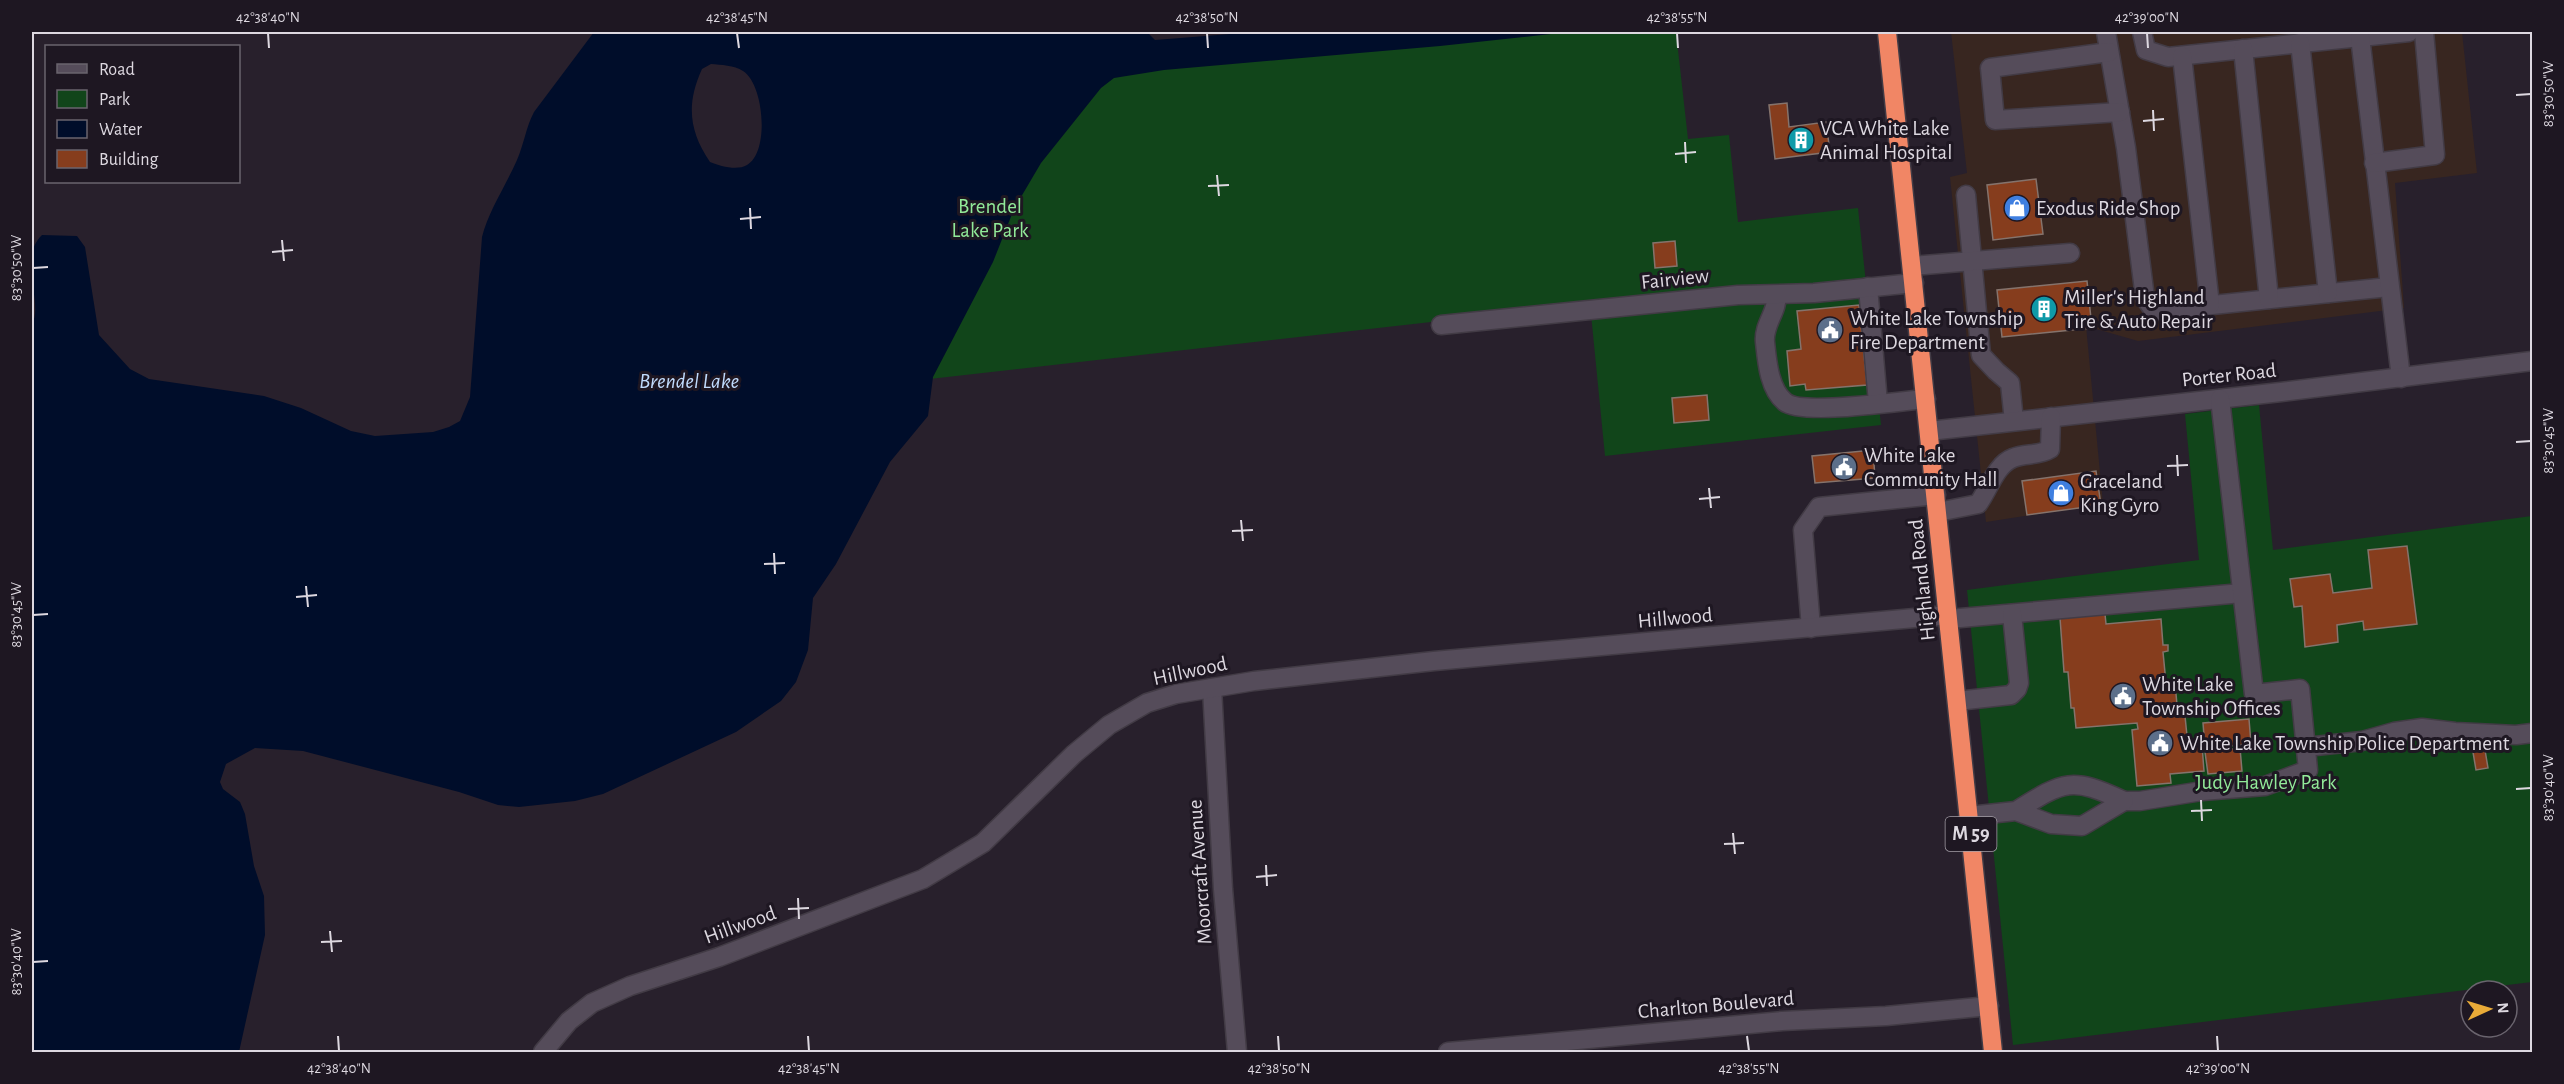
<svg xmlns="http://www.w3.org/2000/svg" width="2564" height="1084" font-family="'Alegreya Sans',sans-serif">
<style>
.commercial{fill:#382620}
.green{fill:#11451a}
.water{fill:#000d2a;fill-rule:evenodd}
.building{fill:#863d1d;stroke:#85736c;stroke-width:1.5}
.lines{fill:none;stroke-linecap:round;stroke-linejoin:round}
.minor-casing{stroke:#423b45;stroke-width:21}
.highway-casing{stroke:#423b45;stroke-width:21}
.minor{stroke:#554c5a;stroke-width:18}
.highway{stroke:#f18665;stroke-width:18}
.ticks{fill:none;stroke:#ddd8e0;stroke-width:2}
.labels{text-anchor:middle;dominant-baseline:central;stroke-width:6;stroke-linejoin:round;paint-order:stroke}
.shield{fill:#1e1722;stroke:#a49ea7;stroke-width:1.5}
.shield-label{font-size:20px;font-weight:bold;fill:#ddd8e0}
.poi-label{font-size:21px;fill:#ddd8e0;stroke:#1e1722;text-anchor:start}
.park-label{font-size:21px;fill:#92ea99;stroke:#1e1722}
.street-label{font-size:21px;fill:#ddd8e0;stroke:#1e1722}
.water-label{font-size:22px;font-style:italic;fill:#c0dbfd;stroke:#1e1722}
.neatline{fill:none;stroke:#ddd8e0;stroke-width:2}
.ticks-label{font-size:15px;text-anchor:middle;fill:#ddd8e0}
</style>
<rect width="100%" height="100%" fill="#28202c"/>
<path class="commercial" d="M1951,32H2462L2477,173L2395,183L2404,308L2138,341L2086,326L2103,504L1986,522L1950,177L1967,173Z"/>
<g class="green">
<path d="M1277,32H1676L1688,139L1729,135L1738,222L1858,208L1881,425L1605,456L1590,304L850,388L819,83Z"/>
<path d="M2259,405L2273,550L2532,516V982L2013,1045L1967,590L2199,560L2185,414Z"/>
</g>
<path class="water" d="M594,32H1147L1155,40L1255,32H1569L1440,46L1164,70L1114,78L1101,88L1041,163L1014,209L993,262L933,377L928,416L890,462L836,564L813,598L808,650L796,682L781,701L736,732L603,794L575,801L519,807L498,805L459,792L303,751L255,748L226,764L220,782L223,789L240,802L245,814L254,866L264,896L265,935L239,1052H32V324C44,303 17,259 42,235L77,236L85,247L99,335L130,369L149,379L264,396L301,408L351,431L375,436L433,432L449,427L460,421L470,397L482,237C488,212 506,185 517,160C524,144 526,127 534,112ZM711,64C721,65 734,65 743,71C764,84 770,152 747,165C737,171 720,166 710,162C689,131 686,104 702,69Z"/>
<g class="building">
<path d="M1787,103L1789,127L1826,122L1830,152L1775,159L1769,105Z"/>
<path d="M2036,179L2043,234L1993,240L1987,185Z"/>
<path d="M1675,241L1677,266L1655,268L1653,243Z"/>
<path d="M2087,281L2092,328L2002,337L1997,290Z"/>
<path d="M1859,305L1867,385L1806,390L1805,384L1790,386L1787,351L1801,349L1797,311Z"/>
<path d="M1707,395L1709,420L1674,423L1672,398Z"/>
<path d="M1873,450L1875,478L1815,483L1812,456Z"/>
<path d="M2096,471L2101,505L2027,515L2022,481Z"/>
<path d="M2407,546L2417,624L2364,630L2363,621L2337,625L2338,642L2305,647L2302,606L2294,607L2290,579L2330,574L2333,593L2372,588L2368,550Z"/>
<path d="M2105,614L2106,624L2161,619L2163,645H2168V651L2163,652L2166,683H2175L2178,716H2185L2188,746L2202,745L2204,771L2170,774L2171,783L2137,786L2132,730L2138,729L2137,723L2076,728L2074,708H2071L2068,672H2064L2060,618Z"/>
<path d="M2249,719L2251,744L2205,748L2203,723Z"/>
<path d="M2240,748L2242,771L2208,774L2205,752Z"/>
<path d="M2485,750L2488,768L2476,770L2473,752Z"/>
</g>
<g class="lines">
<defs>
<g id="minor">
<path d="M2106,32L2126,148L2145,298L2154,311L2389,287"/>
<path d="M2142,32L2146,50L2168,57L2409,32"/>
<path d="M2360,37L2401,378"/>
<path d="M2300,43L2328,293"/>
<path d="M2243,49L2269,299"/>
<path d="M2109,52L1990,68L1995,120L2120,112"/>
<path d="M2182,56L2210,305"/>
<path d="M2374,163L2435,155L2424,32"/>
<path d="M1966,195L1981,355L1996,371L2010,383L2014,421"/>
<path d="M1912,266L2070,253"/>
<path d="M1868,287L1878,403"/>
<path d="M1776,295C1779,310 1763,324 1765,342C1767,361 1769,389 1785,402C1803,416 1899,401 1926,399"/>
<path d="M1441,325L1738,295L1814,293L1914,283"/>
<path d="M1929,431L2281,392L2532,361"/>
<path d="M1938,512L1978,504C1988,491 1996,464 2013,458C2025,453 2039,456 2050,449L2051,417"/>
<path d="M1949,619L2242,593"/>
<path d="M1811,628L1803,530L1819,507L1936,495"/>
<path d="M1212,688L1223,889L1237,1052"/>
<path d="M1957,701L2011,695L2017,689L2019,683L2012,614"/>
<path d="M2306,747L2362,741L2394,732L2422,728L2455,732L2516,735L2532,733"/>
<path d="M2124,801H2140L2202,791L2265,786L2308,770L2300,689L2254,694L2220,399"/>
<path d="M1969,816L2016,811L2051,824L2082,826L2124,801C2071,776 2064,781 2016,811"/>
<path d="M543,1052L569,1021L592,1003L630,986L719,957L923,879L983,843L1074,754L1109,725L1147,703L1176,694L1254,681L1434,661L1948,615"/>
<path d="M1448,1052L1782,1021L1886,1016L1989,1006"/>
</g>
<path id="highway" d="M1887,32L1993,1052"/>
</defs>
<use href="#minor" class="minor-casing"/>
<use href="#highway" class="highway-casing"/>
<use href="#minor" class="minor"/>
<use href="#highway" class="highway"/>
</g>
<path class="ticks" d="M268,33L269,48M737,33L739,48M1207,33L1208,48M1677,33L1678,48M2147,33L2148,48M2516,95L2531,94M2153,110L2154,131M2143,121L2164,119M1685,142L1686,163M1675,154L1696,152M1217,175L1219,196M1208,186L1229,185M750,208L751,229M740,219L761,217M282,240L284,261M272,252L293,250M33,268L48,267M2516,442L2531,441M2177,455L2178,476M2167,466L2188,465M1709,488L1711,508M1699,499L1720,497M1241,520L1243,541M1232,531L1253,530M774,553L775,574M764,564L785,563M306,586L308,607M296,597L317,595M33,615L48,614M2516,789L2531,788M2201,800L2202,821M2191,811L2212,810M1733,833L1735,854M1724,844L1744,843M1266,865L1267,886M1256,877L1277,875M798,898L799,919M788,909L809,908M330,931L332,952M321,942L342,941M33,962L48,961M338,1036L339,1051M808,1036L809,1051M1278,1036L1279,1051M1747,1036L1749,1051M2217,1036L2218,1051"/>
<defs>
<symbol id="building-disc" viewBox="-11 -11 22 22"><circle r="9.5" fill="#0f9aa8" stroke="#1e1722"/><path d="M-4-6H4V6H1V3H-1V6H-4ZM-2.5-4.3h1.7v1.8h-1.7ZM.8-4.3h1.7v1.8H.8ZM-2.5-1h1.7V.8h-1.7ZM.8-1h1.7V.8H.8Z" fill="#fff"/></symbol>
<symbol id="shop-disc" viewBox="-11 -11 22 22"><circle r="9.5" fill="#3f7fe0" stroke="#1e1722"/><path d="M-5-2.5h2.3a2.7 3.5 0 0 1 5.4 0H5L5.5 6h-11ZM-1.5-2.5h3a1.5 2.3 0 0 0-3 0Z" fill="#fff"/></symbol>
<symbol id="civic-disc" viewBox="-11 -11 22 22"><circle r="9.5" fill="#5c6f8a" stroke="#1e1722"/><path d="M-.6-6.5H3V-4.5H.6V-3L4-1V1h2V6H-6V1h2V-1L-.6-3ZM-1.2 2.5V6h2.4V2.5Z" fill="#fff"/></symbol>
</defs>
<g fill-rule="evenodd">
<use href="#building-disc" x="1786" y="125" width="30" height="30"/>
<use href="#shop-disc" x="2002" y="193" width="30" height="30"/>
<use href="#building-disc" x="2029" y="294" width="30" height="30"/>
<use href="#civic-disc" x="1815" y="315" width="30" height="30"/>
<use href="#civic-disc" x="1829" y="452" width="30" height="30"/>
<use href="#shop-disc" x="2046" y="478" width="30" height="30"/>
<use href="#civic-disc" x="2108" y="681" width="30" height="30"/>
<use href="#civic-disc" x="2145" y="728" width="30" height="30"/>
</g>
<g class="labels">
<rect class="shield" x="1945.5" y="817" width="51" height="34" rx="4.5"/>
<g class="shield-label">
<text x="1971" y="834">M 59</text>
</g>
<g class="poi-label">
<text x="1820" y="128">VCA White Lake<tspan x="1820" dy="24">Animal Hospital</tspan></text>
<text x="2036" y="208">Exodus Ride Shop</text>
<text x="2064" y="297">Miller's Highland<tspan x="2064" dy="24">Tire &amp; Auto Repair</tspan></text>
<text x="1850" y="318">White Lake Township<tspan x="1850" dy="24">Fire Department</tspan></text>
<text x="1864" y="455">White Lake<tspan x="1864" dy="24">Community Hall</tspan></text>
<text x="2080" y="481">Graceland<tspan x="2080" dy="24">King Gyro</tspan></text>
<text x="2142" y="684">White Lake<tspan x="2142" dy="24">Township Offices</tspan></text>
<text x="2180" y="743">White Lake Township Police Department</text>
</g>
<g class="park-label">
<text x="990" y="206">Brendel<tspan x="990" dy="24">Lake Park</tspan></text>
<text x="2266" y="782">Judy Hawley Park</text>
</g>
<g class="street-label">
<text transform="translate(1675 279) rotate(-6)">Fairview</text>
<text transform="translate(2229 375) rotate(-6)">Porter Road</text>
<text transform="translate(1922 580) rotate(-96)">Highland Road</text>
<text transform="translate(1675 618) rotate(-5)">Hillwood</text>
<text transform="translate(1190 671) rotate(-12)">Hillwood</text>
<text transform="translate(1200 872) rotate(-94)">Moorcraft Avenue</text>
<text transform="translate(740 925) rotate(-20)">Hillwood</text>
<text transform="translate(1716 1005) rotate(-5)">Charlton Boulevard</text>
</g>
<g class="water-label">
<text x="689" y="381">Brendel Lake</text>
</g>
</g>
<rect width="2564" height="1084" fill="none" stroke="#1e1722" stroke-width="66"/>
<rect x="45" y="45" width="195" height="138" fill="#1e1722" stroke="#6a646e" stroke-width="1.5"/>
<rect x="57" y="64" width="30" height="9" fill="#554c5a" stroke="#6a646e" stroke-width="1.5"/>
<text x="99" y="75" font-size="18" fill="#ddd8e0">Road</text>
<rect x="57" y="90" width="30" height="18" fill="#11451a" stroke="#6a646e" stroke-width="1.5"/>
<text x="99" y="105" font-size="18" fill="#ddd8e0">Park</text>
<rect x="57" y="120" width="30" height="18" fill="#000d2a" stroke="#6a646e" stroke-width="1.5"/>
<text x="99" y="135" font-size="18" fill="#ddd8e0">Water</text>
<rect x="57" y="150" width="30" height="18" fill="#863d1d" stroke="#6a646e" stroke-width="1.5"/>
<text x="99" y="165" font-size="18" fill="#ddd8e0">Building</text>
<g transform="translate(2489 1009) rotate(86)"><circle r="28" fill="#1e1722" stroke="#6a646e" stroke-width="1.5"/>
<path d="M0-4.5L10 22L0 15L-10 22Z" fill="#e9ab38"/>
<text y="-9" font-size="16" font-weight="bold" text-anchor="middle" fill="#ddd8e0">N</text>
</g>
<rect x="33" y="33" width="2498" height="1018" class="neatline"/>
<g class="ticks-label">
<text x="268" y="22">42°38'40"N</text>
<text x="737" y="22">42°38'45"N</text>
<text x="1207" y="22">42°38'50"N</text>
<text x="1677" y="22">42°38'55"N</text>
<text x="2147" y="22">42°39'00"N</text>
<text transform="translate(2548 94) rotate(-90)" y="5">83°30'50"W</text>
<text transform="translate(16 268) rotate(-90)" y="5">83°30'50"W</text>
<text transform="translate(2548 441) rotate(-90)" y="5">83°30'45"W</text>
<text transform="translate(16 615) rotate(-90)" y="5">83°30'45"W</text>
<text transform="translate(2548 788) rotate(-90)" y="5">83°30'40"W</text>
<text transform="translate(16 962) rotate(-90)" y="5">83°30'40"W</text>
<text x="339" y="1073">42°38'40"N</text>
<text x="809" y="1073">42°38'45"N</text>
<text x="1279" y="1073">42°38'50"N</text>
<text x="1749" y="1073">42°38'55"N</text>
<text x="2218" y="1073">42°39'00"N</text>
</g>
</svg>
